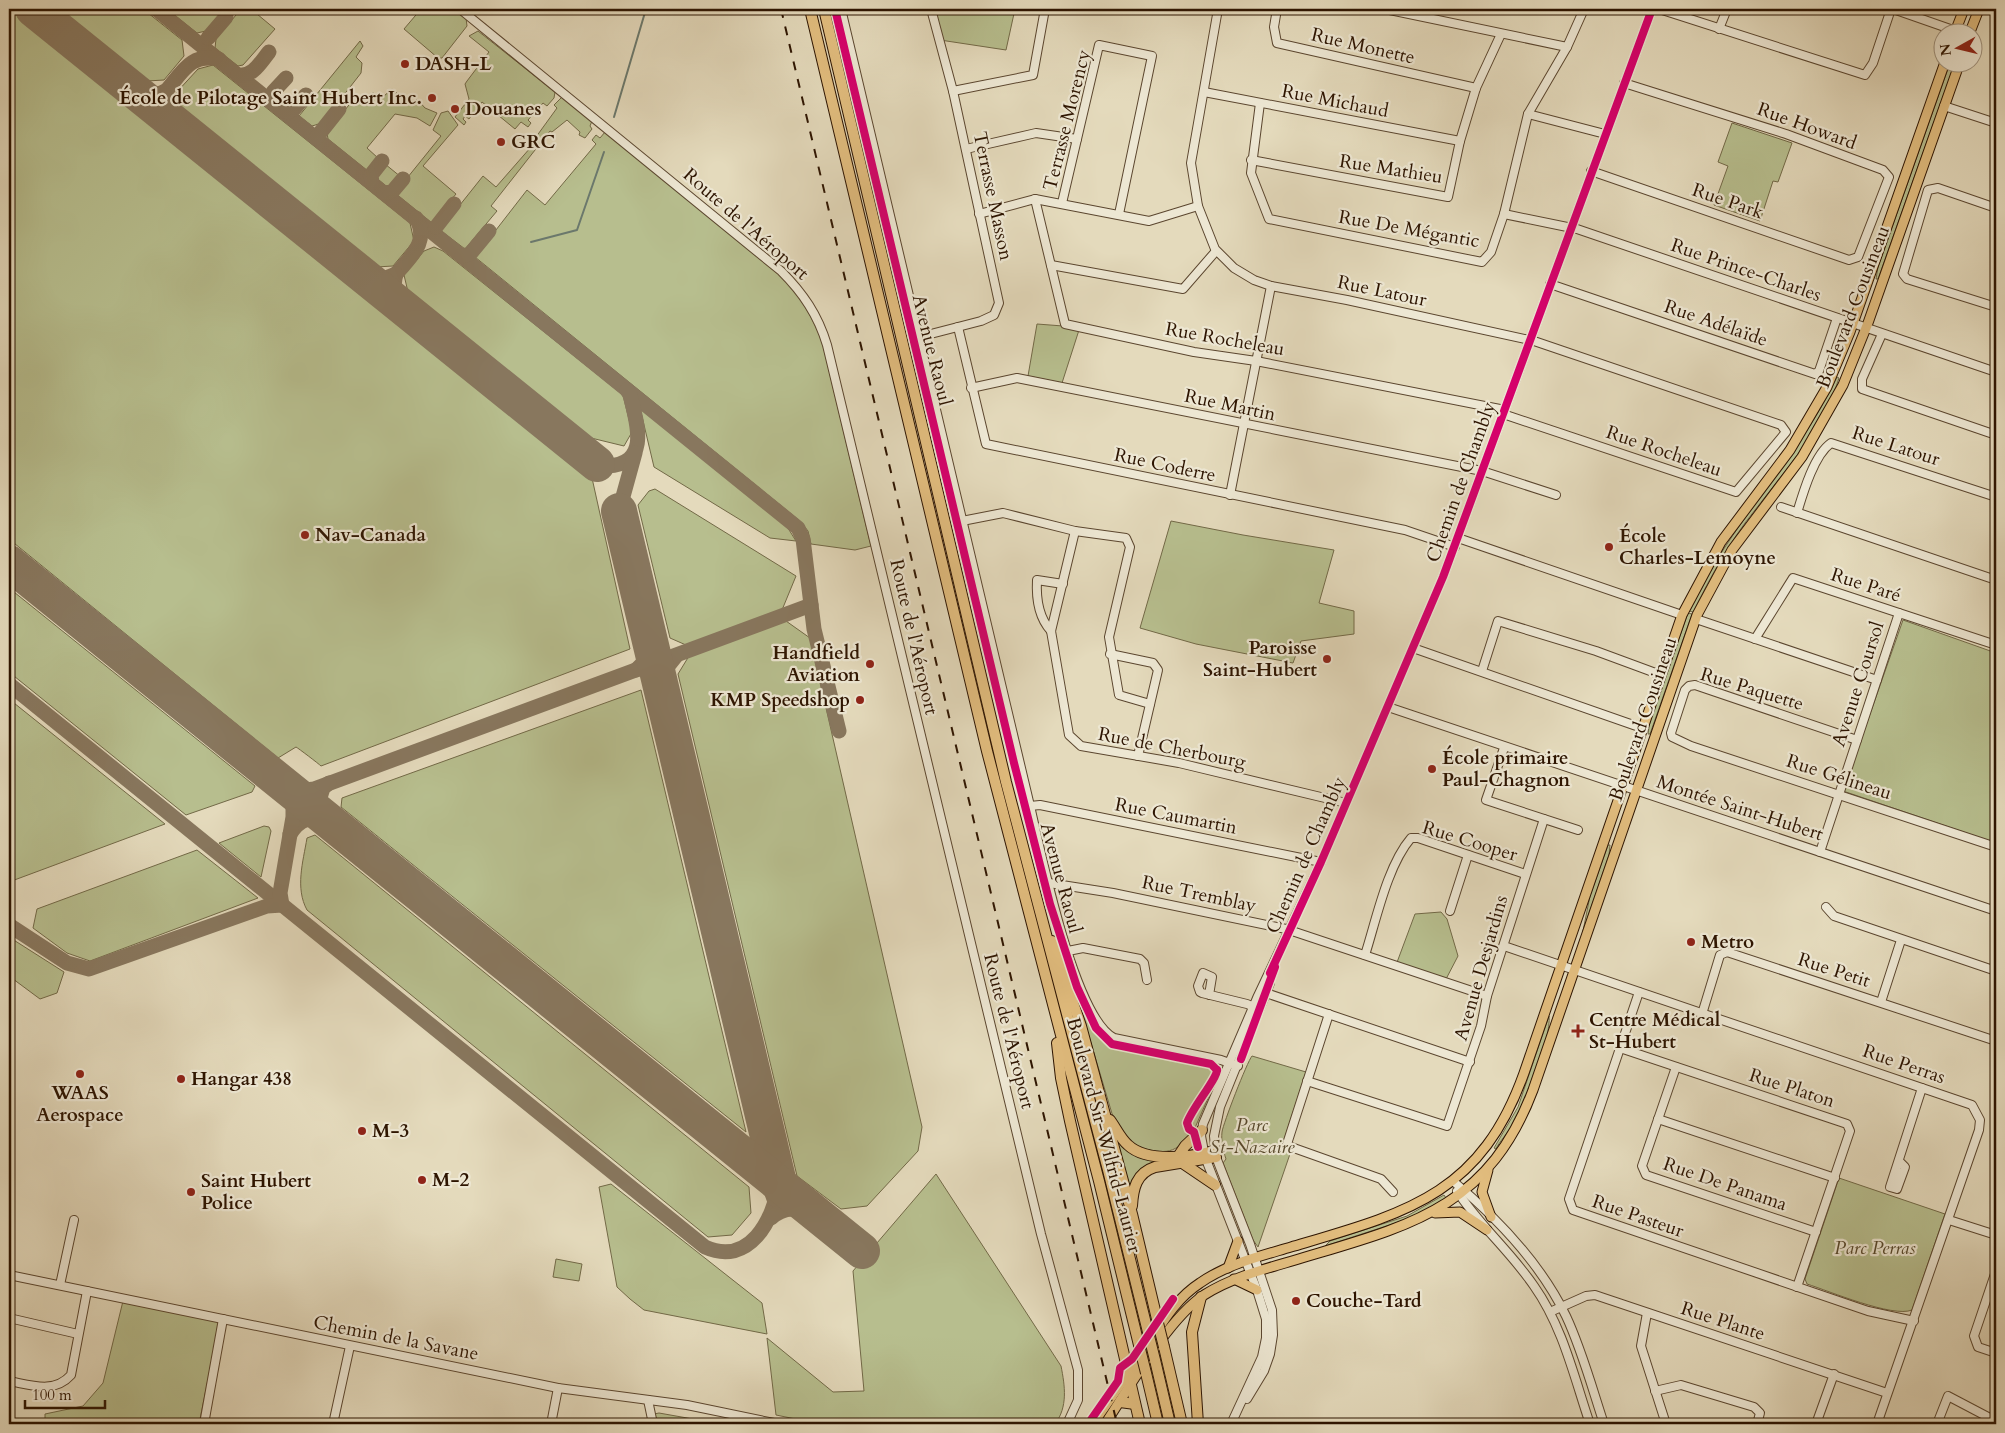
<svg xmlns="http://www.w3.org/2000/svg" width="2005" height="1433" font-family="Cardo,serif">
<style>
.green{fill:#b7be8e;stroke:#726947}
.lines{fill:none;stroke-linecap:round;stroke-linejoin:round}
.stream{stroke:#6b786c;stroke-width:2}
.taxiway{stroke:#88775e;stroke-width:15}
.runway{stroke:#88775e;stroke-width:36}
.minor-casing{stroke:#5b462f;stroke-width:10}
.major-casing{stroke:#2d1400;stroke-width:11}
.highway-casing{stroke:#2d1400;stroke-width:12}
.minor{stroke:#ede7d3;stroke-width:8}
.major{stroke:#e2bd7e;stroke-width:9}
.highway{stroke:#e2bd7e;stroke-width:10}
.rail{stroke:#2d1400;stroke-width:2;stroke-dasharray:9 9;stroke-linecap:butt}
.highway-bridge-casing{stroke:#2d1400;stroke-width:12;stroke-linecap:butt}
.highway-bridge{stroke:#e2bd7e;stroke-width:10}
.cycleway-casing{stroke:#ede7d3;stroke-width:11}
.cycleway{stroke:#d6006c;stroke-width:8}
.poi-dot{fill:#8f2418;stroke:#ede7d3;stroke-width:2}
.labels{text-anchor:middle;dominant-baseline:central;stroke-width:4.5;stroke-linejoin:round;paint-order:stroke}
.street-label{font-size:19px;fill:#2d1400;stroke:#ede7d3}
.poi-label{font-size:19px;font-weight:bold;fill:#2d1400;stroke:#ede7d3;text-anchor:start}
.park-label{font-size:19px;font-style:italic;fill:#56472b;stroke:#ede7d3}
</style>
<rect width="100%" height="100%" fill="#e4dabc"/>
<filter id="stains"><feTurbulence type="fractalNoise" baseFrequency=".004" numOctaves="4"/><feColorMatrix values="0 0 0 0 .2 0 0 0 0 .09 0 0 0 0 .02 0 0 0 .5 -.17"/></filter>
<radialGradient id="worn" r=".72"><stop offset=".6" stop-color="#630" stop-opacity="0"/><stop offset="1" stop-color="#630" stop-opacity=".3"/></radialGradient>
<g class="green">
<path d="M9,9L592,478L630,649L321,766C319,764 298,748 296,747L278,758L9,539Z"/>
<path d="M58,9H143L182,40L184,56L164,80L147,81Z"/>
<path d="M167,9H224L206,31L197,33Z"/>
<path d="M241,9H251L275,29L243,65L238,66L215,48L216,39Z"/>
<path d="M421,9H454L466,18L467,26L442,58H438L404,29Z"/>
<path d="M931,9H1015L1006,50L940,40Z"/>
<path d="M478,31L555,92L554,98L547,106L543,103L528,120L531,123L528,127L521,122L515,129L482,102L469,119L465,116L463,119L466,122L464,125L455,117L469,99L465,84L467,81L489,52L469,36Z"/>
<path d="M360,41L363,46L356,57L362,63L361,73L322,123L312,126L299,116Z"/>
<path d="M1950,63H1955L1878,279H1876L1878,267Z"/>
<path d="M213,65L410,223L414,241L393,266L376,267L180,108L176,93L198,69Z"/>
<path d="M392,89L411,105L417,99L425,108L437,113L430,126L417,118L395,114L367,148L378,158L368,171L328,139L327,133L352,101L373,93L377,95L380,92L384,96Z"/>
<path d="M562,97L592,121L590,126L592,129L585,138L579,135L580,132L567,120L552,132L550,131L491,206L497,211L465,249L440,230L483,176L496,187L538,139L536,137L557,108L554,105Z"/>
<path d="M448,111L458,125L423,166L456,194L432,223L395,193L441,136L433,130L441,113Z"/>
<path d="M1732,123L1792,143L1778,182L1773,181L1760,221L1714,205L1728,166L1718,162Z"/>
<path d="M605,132L783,278C801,298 812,316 822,341L871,546L855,550L811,544L808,531L800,521L475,257L527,190L545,205L596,144L592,140L596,135L600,138Z"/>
<path d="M385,164L401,177L391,190L374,176Z"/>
<path d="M434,247L443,251L623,395L632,432L624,446L587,437L408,292L404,275L424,251Z"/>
<path d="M1037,324L1063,326L1079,330L1062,383L1028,376Z"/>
<path d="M1837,377L1839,378C1824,426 1785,471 1755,510C1730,541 1711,576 1693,612L1689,611C1728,525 1797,462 1837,377Z"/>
<path d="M640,408L786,525L796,541L770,538L654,467Z"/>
<path d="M655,489L796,576L782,610L686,645L670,638L638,505L649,491Z"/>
<path d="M1171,521L1243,535L1334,550L1319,603L1354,611V634L1301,641L1293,663L1196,644L1140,628Z"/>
<path d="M9,588L255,786L252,792L186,815L9,672Z"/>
<path d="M1688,613L1692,614L1650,734H1648L1650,721Z"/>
<path d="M1903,620L1996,653V843L1843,791Z"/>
<path d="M786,621L810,638L922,1127L918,1151L867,1206L841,1209L797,1176L678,674L689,656Z"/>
<path d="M641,690L746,1132L341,807L342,798Z"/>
<path d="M9,699L165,824L9,882Z"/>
<path d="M264,826L269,827L271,831L261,877L219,843Z"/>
<path d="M315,835L749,1187L751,1213L732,1235L708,1237L307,910C295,888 303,862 307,838Z"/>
<path d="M1608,845H1610L1609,855L1583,931L1590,896Z"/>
<path d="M197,850L258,898L90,961L67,953L33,928L37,909Z"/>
<path d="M1441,912L1447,919L1458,956L1445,981L1396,965L1415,914Z"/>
<path d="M9,937L64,972L57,993L40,999L9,976Z"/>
<path d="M1071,976L1077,996L1091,1023L1109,1044L1178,1062L1210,1065L1215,1069L1214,1077C1203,1088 1187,1110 1186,1126L1192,1133C1172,1158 1163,1152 1134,1147L1113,1117Z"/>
<path d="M1549,1016C1552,1038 1523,1105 1513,1124C1508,1133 1499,1142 1496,1149L1494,1148L1518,1107Z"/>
<path d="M1252,1056L1306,1072L1283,1143L1284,1148L1291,1151L1258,1247L1253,1240L1223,1163L1226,1159C1223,1150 1221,1141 1222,1132C1223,1124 1247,1062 1252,1056Z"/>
<path d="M1220,1071L1194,1130L1189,1126V1121L1209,1085Z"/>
<path d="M1110,1124L1116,1134L1160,1163L1129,1190Z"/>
<path d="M936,1174L1061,1366C1065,1386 1068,1407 1055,1424H820L776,1415L767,1338L833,1392L864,1391L853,1271Z"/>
<path d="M1839,1178L1945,1214L1912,1310C1893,1318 1829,1291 1807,1284L1805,1279Z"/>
<path d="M611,1184L762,1303L767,1334L644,1310L630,1299L617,1287L599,1187Z"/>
<path d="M1444,1195L1446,1198L1414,1217L1325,1246L1330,1241L1407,1216Z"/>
<path d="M556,1259L582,1264L579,1281L553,1277Z"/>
<path d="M123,1301L220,1320L199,1424H50L45,1420V1414L83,1406L103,1383Z"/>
<path d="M659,1413L721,1424H657L654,1414Z"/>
</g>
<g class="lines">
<g class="stream">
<path d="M614,117L646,9"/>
<path d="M531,242L577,230L604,152"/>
</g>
<g class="taxiway">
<path d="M156,9L798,528L803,539L814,629L839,731"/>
<path d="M208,38L226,17"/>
<path d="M238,75C253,77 260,63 269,52"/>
<path d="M167,90C183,71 191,53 219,59"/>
<path d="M136,91C148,95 156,97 167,90C162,103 168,112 175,123"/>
<path d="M273,92L286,78"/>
<path d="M281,110L288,112L294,109L306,95"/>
<path d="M316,138L339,109"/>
<path d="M372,183L371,175L382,161"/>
<path d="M384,193L392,192L403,179"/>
<path d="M436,227L454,204"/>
<path d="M462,256L470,254L489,231"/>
<path d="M396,274C410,257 430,242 416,218"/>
<path d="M364,276L381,280L396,274C392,289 395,296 403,307"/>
<path d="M607,466C651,464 637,423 630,395L627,390"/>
<path d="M619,511L635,453"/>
<path d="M636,670L647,659L650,642"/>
<path d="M9,684L705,1247C749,1267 774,1220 779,1183"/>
<path d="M661,689L668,666L676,656"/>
<path d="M285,785L299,791L314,789L811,605"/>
<path d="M328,820L318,804L323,788L329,783"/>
<path d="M290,834C300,818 311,816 328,820"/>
<path d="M9,925L67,963L89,969L267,906L282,905L280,893L293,817V804L285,785"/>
<path d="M740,1152C750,1159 758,1168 768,1157L770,1150"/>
<path d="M764,1171L774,1199"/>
<path d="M771,1218C785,1206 798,1208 816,1213"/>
</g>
<g class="runway">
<path d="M33,9L597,464"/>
<path d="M619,511L779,1183"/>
<path d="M9,563L862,1251"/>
</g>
<defs>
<g id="minor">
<path d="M460,9L781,271C803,293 818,315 827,345L1041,1234L1078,1370V1400L1067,1424"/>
<path d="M841,9L1030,806C1041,853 1074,1017 1114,1038L1221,1060L1238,1066"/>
<path d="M1218,9L1191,163L1198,206L1215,249L1234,268L1254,280L1271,286L1347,300L1534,341L1781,425L1786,432L1736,492L1503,414"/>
<path d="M1277,9L1274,27L1277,43L1476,88"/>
<path d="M1385,9L1567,47"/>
<path d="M1659,9L1865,75L1873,63L1891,9"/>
<path d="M1893,9L1956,31"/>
<path d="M1719,29L1727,9"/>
<path d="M953,91L1033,75L1045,9"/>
<path d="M1204,92L1460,141"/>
<path d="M1260,103L1251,173L1269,219L1482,262L1491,252L1504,214L1528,114L1567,47L1584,9"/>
<path d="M1944,106L1996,123"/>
<path d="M1528,114L1605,134"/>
<path d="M966,149L1036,133L1077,139"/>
<path d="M1251,160L1448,197L1460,141L1476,88L1501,34"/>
<path d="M1591,171L1849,260L1858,257L1889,177L1883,170L1786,134L1624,83"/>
<path d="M1035,199L1065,324L1194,352L1256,361L1505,410"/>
<path d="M1062,203L1099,45L1152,56L1119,214"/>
<path d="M1996,208L1938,188L1928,190L1903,274L1907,279L1996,307"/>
<path d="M979,214L1035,199L1149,221L1198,206"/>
<path d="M1504,214L1577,229L1996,372"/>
<path d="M1051,265L1183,289L1216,251"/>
<path d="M1550,284L1815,374L1819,371L1837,318"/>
<path d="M958,327L986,444L1405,530L1455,547"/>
<path d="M1882,334L1862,379V389L1996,435"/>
<path d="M919,337L981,321L994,315L999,303L953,91L931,9"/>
<path d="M971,388L1017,378L1482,471L1556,495"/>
<path d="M1230,495L1271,286"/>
<path d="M1781,507L1996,580"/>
<path d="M1797,513C1803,493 1814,455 1831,443L1996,497"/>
<path d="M962,521L1003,513L1075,531L1126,538L1130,547L1109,637L1119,695L1150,704"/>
<path d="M1075,531L1051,631L1069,735L1081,746L1179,763L1346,803"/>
<path d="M1458,538L1682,615"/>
<path d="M1696,619L1877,680"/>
<path d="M1051,631C1039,618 1036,598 1037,580L1063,584"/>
<path d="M1755,639L1793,578L1996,645"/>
<path d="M1413,648L1642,728"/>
<path d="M1110,654L1153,663L1158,670L1138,756"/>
<path d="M1482,671L1498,621L1596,651L1661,675"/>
<path d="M1388,707L1996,911"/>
<path d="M1857,740L1695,685L1689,686L1685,690L1671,733L1672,737L1691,746L1996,847"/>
<path d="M1504,748L1486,800L1578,830"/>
<path d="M1030,806L1040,805L1321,862"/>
<path d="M1820,852L1899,613"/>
<path d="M1049,883L1113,893L1286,929L1487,996"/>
<path d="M1826,907L1834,916L1996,971"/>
<path d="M1450,911L1468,855"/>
<path d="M1504,946L1972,1105L1980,1120L1979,1130L1877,1424"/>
<path d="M1068,951L1083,948L1140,959L1144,963L1147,980"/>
<path d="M1365,955C1376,921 1387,866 1411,838H1418L1525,874"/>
<path d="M1263,992L1470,1062"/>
<path d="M1639,992L1569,1199L1573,1210L1868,1311L1914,1321"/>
<path d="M1209,995L1212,977L1203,973L1198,986L1200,992L1202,993L1247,1004L1254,1007"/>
<path d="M1881,1002L1901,940"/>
<path d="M1329,1014L1287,1144L1291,1147L1381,1179L1393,1192"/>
<path d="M1702,1014L1720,955L1727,952L1996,1041"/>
<path d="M1620,1048L1847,1124L1850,1131L1797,1287"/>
<path d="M1676,1067L1642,1166L1646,1175L1816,1232"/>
<path d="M1307,1081L1447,1126L1481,1026L1487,996L1544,819"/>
<path d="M1658,1119L1835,1178"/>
<path d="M1899,1161L1905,1167L1897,1189L1890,1187L1922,1088"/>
<path d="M1453,1181C1497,1218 1541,1264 1566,1316C1582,1350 1592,1388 1604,1424"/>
<path d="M1457,1191C1479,1225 1511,1252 1534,1286C1563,1327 1574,1377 1590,1424"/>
<path d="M1949,1220L1996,1235"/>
<path d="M1996,1271L1974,1336L1978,1347L1996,1353"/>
<path d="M9,1275L558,1388L687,1405L779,1424"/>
<path d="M60,1285L74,1220"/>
<path d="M1550,1312L1586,1296L1595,1295L1887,1393"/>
<path d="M1647,1313L1641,1346L1666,1424"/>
<path d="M9,1318L78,1334"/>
<path d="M9,1381C31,1385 54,1394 71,1375L87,1291"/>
<path d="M1655,1391L1681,1385L1754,1407L1760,1413L1757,1424"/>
<path d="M1247,1399L1264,1371L1270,1354L1273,1335L1272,1310L1250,1244L1216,1157L1214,1136L1220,1107L1270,983"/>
<path d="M648,1400L653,1424"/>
<path d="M204,1424L223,1319"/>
<path d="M333,1424L350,1346"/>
<path d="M551,1424L558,1388"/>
<path d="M1231,1424L1262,1357L1266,1338V1319L1257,1290L1205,1157L1201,1136L1203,1124L1257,998L1321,862L1443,577L1652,9"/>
<path d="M1816,1424L1834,1374"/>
<path d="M1937,1424L1948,1396L1988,1417L1993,1424"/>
</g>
<g id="major">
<path d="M1955,32L1964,9"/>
<path d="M1970,32L1979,9"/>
<path d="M1488,1170L1482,1192L1491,1217"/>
<path d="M1435,1213L1460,1212L1487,1230"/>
<path d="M1228,1268L1238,1241"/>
<path d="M1234,1279L1257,1290"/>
<path d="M1093,1424C1110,1399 1128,1374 1145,1349C1161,1325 1175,1299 1200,1283C1227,1264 1261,1256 1291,1247C1406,1213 1480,1196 1524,1073L1682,615L1721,542L1790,450L1827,387L1850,332L1945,62"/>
<path d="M1105,1424C1129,1388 1168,1319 1204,1295C1231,1278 1261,1270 1292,1261C1404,1227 1487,1212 1533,1090L1697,615L1732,550L1802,457L1843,385L1868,323L1960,62"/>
</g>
<g id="highway">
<path d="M810,9L987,751L1099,1181L1139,1345"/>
<path d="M824,9L1006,782L1108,1170L1148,1332"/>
<path d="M1052,941L1081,1026L1132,1214L1157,1319"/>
<path d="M1057,1043L1061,1078L1070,1121L1140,1424"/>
<path d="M1110,1120C1116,1128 1120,1138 1128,1145C1147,1163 1190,1157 1214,1151"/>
<path d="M1179,1155L1185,1146L1202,1130"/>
<path d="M1184,1164L1215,1185"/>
<path d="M1132,1206C1133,1189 1136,1173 1155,1167L1216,1157"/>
<path d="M1164,1347L1182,1424"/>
<path d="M1155,1360L1170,1424"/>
<path d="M1146,1373L1158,1424"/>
<path d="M1120,1402L1135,1404"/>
<path d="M1198,1424L1192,1332L1201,1297"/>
</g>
</defs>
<use href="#minor" class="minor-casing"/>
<use href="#major" class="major-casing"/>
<use href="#highway" class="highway-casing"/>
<use href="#minor" class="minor"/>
<use href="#major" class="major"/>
<use href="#highway" class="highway"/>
<path class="rail" d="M781,9L1117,1424"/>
<defs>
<g id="highway-bridge">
<path d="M1157,1319L1164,1347"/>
<path d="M1148,1332L1155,1360"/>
<path d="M1139,1345L1146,1373"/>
</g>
</defs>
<use href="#highway-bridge" class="highway-bridge-casing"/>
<use href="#highway-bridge" class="highway-bridge"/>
<defs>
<g id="cycleway">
<path d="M835,9L1014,763L1050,904L1077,987L1096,1028L1112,1044L1211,1064L1217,1070"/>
<path d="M1270,973L1321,862L1443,577L1652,9"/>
<path d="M1241,1059L1275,967"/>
<path d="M1198,1147L1194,1132L1189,1129L1187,1123C1192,1108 1217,1079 1217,1070"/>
<path d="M1088,1424L1118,1381L1120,1368L1132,1359L1173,1299"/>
</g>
</defs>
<use href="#cycleway" class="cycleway-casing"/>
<use href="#cycleway" class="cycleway"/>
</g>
<g class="poi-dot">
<circle cx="405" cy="64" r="5"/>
<circle cx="432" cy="98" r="5"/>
<circle cx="455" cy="109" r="5"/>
<circle cx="501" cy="142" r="5"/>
<circle cx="305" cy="535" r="5"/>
<circle cx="1609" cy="547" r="5"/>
<circle cx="1327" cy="659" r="5"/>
<circle cx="870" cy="664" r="5"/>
<circle cx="860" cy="700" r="5"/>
<circle cx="1432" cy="769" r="5"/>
<circle cx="1691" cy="942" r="5"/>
<path d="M1575.5 1023.5h5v5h5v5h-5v5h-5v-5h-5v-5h5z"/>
<circle cx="80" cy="1074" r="5"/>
<circle cx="181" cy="1079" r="5"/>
<circle cx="362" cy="1131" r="5"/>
<circle cx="422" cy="1180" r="5"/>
<circle cx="191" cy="1192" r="5"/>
<circle cx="1296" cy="1301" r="5"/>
</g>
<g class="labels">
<g class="street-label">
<text transform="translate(1363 46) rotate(13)">Rue Monette</text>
<text transform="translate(1335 101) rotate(11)">Rue Michaud</text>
<text transform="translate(1067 120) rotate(-76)">Terrasse Morency</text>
<text transform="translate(1807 126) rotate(20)">Rue Howard</text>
<text transform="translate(1391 169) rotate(9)">Rue Mathieu</text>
<text transform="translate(993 196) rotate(78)">Terrasse Masson</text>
<text transform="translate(1728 201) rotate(19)">Rue Park</text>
<text transform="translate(746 224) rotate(41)">Route de l'Aéroport</text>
<text transform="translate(1409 229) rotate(10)">Rue De Mégantic</text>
<text transform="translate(1746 270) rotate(19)">Rue Prince-Charles</text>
<text transform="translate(1382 291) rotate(12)">Rue Latour</text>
<text transform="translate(1853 307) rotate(-69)">Boulevard Cousineau</text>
<text transform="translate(1716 323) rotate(19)">Rue Adélaïde</text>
<text transform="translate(1225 339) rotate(10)">Rue Rocheleau</text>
<text transform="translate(932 350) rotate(76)">Avenue Raoul</text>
<text transform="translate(1230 405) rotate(12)">Rue Martin</text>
<text transform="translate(1896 446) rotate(18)">Rue Latour</text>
<text transform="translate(1664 451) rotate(19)">Rue Rocheleau</text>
<text transform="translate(1165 465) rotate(12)">Rue Coderre</text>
<text transform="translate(1461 482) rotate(-70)">Chemin de Chambly</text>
<text transform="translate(1866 585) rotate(18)">Rue Paré</text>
<text transform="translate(914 637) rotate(77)">Route de l'Aéroport</text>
<text transform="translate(1858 684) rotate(-72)">Avenue Coursol</text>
<text transform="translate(1752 689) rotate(17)">Rue Paquette</text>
<text transform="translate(1643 719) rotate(-71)">Boulevard Cousineau</text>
<text transform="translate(1172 748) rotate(11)">Rue de Cherbourg</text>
<text transform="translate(1839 777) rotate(18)">Rue Gélineau</text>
<text transform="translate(1740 808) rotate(18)">Montée Saint-Hubert</text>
<text transform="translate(1176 816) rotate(11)">Rue Caumartin</text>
<text transform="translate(1470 841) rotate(17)">Rue Cooper</text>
<text transform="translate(1306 855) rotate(-66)">Chemin de Chambly</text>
<text transform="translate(1061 878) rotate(75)">Avenue Raoul</text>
<text transform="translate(1199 894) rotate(12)">Rue Tremblay</text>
<text transform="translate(1481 968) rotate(-74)">Avenue Desjardins</text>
<text transform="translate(1834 970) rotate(18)">Rue Petit</text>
<text transform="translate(1009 1031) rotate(76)">Route de l'Aéroport</text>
<text transform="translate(1904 1064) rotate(19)">Rue Perras</text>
<text transform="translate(1792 1088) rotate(18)">Rue Platon</text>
<text transform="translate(1104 1135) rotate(75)">Boulevard Sir-Wilfrid-Laurier</text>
<text transform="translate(1725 1184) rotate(19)">Rue De Panama</text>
<text transform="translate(1638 1216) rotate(19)">Rue Pasteur</text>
<text transform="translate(1723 1321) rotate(18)">Rue Plante</text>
<text transform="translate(396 1338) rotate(11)">Chemin de la Savane</text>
</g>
<g class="poi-label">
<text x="415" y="64">DASH-L</text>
<text x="422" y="98" text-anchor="end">École de Pilotage Saint Hubert Inc.</text>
<text x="465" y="109">Douanes</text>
<text x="511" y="142">GRC</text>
<text x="315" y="535">Nav-Canada</text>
<text x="1619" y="536">École<tspan x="1619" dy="22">Charles-Lemoyne</tspan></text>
<text x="1317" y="648" text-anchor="end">Paroisse<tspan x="1317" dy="22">Saint-Hubert</tspan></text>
<text x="860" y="653" text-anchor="end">Handfield<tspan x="860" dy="22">Aviation</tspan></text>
<text x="850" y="700" text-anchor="end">KMP Speedshop</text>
<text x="1442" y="758">École primaire<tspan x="1442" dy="22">Paul-Chagnon</tspan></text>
<text x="1701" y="942">Metro</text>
<text x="1589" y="1020">Centre Médical<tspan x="1589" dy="22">St-Hubert</tspan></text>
<text x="191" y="1079">Hangar 438</text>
<text x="80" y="1093" text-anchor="middle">WAAS<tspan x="80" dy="22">Aerospace</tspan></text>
<text x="372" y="1131">M-3</text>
<text x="432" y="1180">M-2</text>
<text x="201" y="1181">Saint Hubert<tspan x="201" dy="22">Police</tspan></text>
<text x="1306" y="1301">Couche-Tard</text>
</g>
<g class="park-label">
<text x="1252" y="1125">Parc<tspan x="1252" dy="22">St-Nazaire</tspan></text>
<text x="1875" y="1248">Parc Perras</text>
</g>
</g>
<rect width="2005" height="1433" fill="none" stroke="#e4dabc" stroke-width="30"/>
<rect x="10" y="10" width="1985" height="1413" fill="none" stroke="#2d1400" stroke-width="2.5"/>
<rect x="15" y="15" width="1975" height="1403" fill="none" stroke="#2d1400"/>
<g transform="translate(1958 48) rotate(262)"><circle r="24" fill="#ede7d3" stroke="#a0937f"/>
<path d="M0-4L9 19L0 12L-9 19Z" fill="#8f2418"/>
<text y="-8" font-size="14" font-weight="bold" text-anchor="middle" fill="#2d1400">N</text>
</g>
<path d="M25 1400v8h80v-8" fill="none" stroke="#2d1400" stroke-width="2.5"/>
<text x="32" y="1400" font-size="15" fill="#2d1400" stroke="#ede7d3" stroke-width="4" paint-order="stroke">100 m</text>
<rect width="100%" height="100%" filter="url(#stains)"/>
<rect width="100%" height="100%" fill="url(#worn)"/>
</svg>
